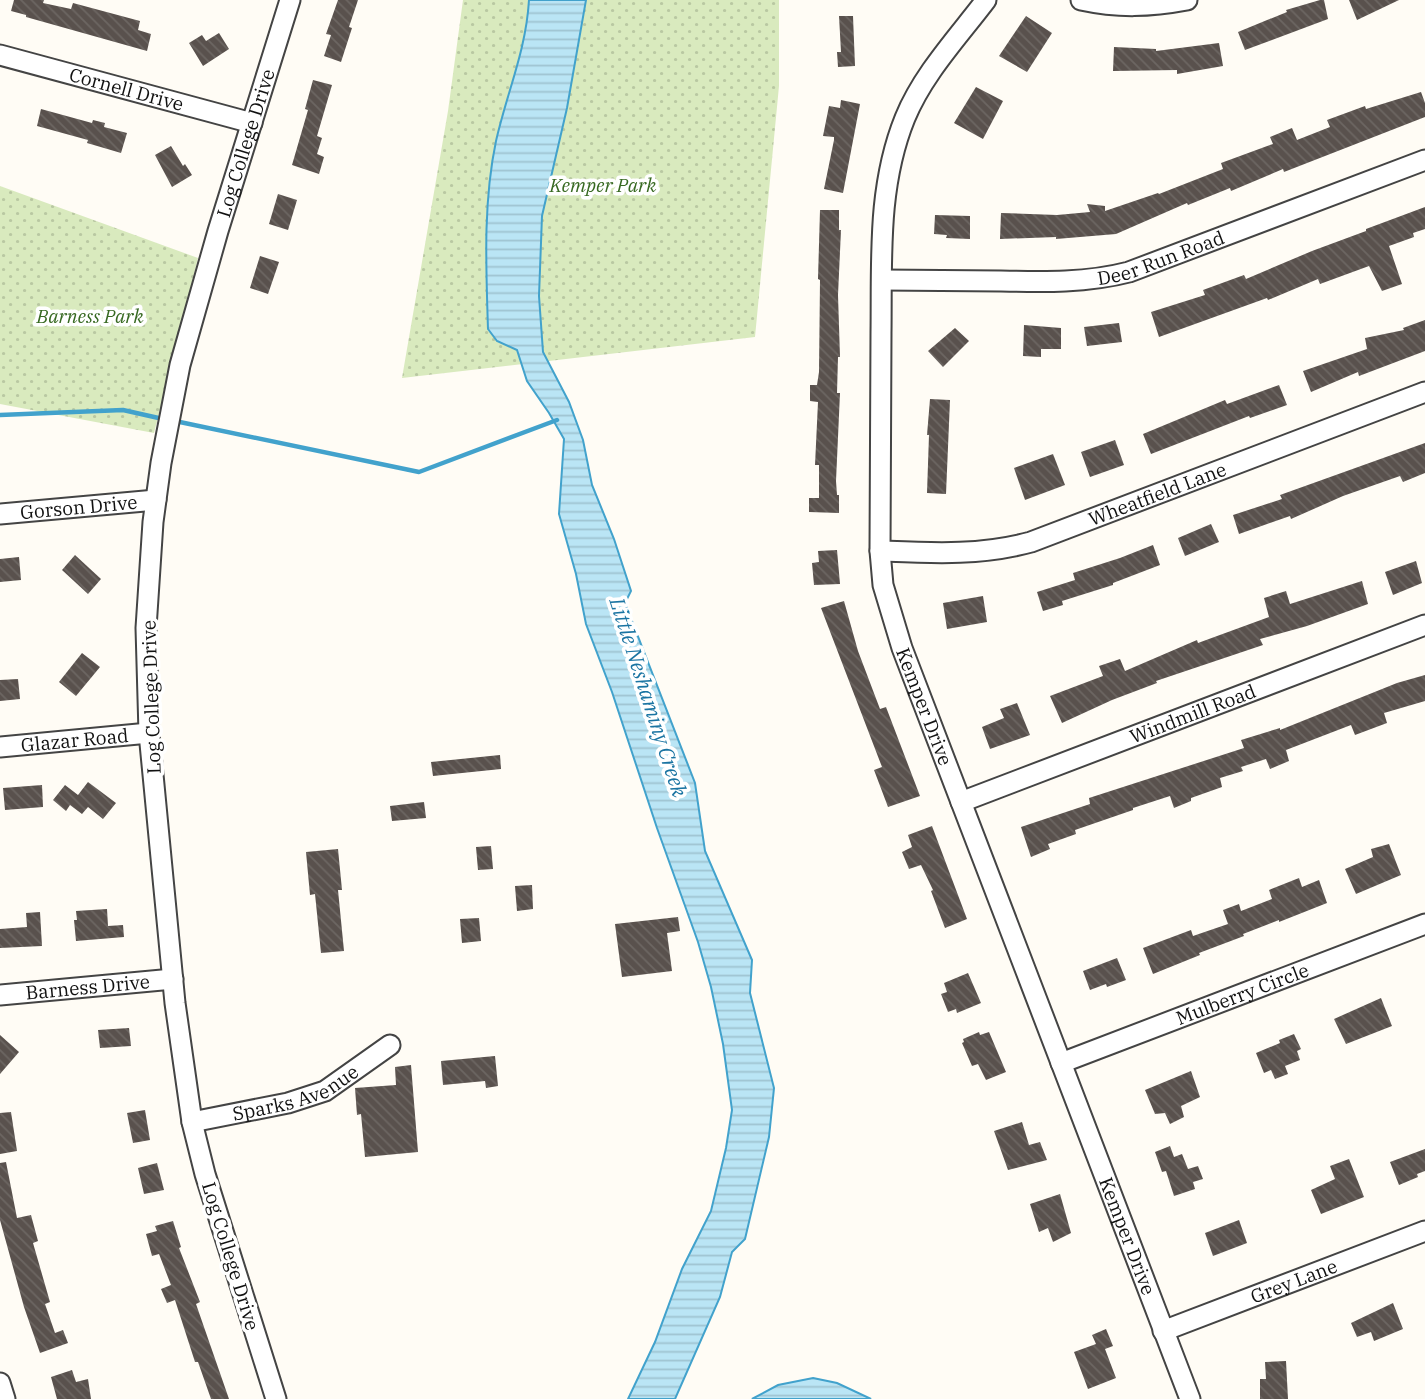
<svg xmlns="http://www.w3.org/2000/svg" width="1425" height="1399" font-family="'IBM Plex Serif',serif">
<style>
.grass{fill:url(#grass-dots)}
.water{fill:url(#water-rules);stroke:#42a2cc;stroke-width:2}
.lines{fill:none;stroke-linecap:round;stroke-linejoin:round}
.stream{stroke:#42a2cc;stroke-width:4.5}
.building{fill:url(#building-back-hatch)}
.street-casing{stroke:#444;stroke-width:23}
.street{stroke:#fff;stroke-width:19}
.labels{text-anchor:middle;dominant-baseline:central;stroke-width:7;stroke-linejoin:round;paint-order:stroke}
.street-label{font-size:19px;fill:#111;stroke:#fff}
.park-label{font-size:19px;font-style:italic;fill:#376921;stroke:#fff}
.water-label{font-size:21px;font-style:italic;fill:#1a74a2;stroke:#fff}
</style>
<defs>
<pattern id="grass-dots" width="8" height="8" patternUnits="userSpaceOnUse" patternTransform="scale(1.75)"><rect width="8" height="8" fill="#d9eabe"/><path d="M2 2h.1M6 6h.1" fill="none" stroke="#b9c8a2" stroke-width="1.8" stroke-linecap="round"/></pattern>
<pattern id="water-rules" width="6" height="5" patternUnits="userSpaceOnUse" patternTransform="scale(1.75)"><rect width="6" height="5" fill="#bae5f5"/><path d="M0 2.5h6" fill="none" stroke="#9fc3d1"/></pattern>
<pattern id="building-back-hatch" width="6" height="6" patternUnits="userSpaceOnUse" patternTransform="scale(1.75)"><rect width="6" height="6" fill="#59514d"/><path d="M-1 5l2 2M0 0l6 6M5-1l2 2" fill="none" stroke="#6c6662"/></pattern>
</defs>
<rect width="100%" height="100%" fill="#fffcf5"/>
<g class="grass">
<path d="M463,0H779V86L755,337L402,378L448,111Z"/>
<path d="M0,186L198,258L154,433L0,404Z"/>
</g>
<g class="water">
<path d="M529,0H586L567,108L542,216L539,296L543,352L569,402L583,440L592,485L614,539L631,591L625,603L695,783L705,851L752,960L750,993L774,1088L769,1137L745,1239L732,1252L720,1297L675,1399H628L655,1342L682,1269L711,1211L726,1148L732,1110L723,1044L711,987L698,942L657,828L612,692L586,624L576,574L559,514L564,439L549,413L527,381L517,350L497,341L488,329C486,266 483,203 496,141C507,92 526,51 529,0Z"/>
<path d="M813,1378L837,1383L871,1399H752L778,1385Z"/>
</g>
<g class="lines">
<g class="stream">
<path d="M0,415L123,410L163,419"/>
<path d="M175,421L419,472L557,420"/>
</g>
</g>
<g class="building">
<path d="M14,0H44L43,3L71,9L73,3L140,21L138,30L151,34L147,51L26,17V15L11,11Z"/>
<path d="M338,0H358L349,27L352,28L341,62L324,56L331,35L326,34Z"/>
<path d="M1320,0H1324L1328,19L1245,50L1238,32L1287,12L1286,10Z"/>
<path d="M1349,0H1399L1357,20Z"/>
<path d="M839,16H853L855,66L838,67L837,52H841Z"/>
<path d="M1026,16L1052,33L1027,72L999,56Z"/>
<path d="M219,33L229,49L203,66L189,43L202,35L206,41Z"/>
<path d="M1219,43L1223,66L1177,74V70L1113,71L1114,47L1156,49V51Z"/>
<path d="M313,80L332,85L317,136L322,138L317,154L324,157L319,174L292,165L308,110L305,109Z"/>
<path d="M976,87L1003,101L983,139L954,123Z"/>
<path d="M1421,92L1425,103V117L1284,172L1283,169L1231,191L1230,188L1188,205L1187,203L1116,234L1056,239V237L1000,239L1001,213L1057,215L1090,212L1087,204L1105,206V211L1158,193L1159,194L1223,169L1221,163L1273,144L1270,137L1292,128L1297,140L1330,127L1327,120L1365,106L1366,109Z"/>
<path d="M841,100L860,104L843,193L824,189L834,140V137L823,136L829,106L840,108Z"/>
<path d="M41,109L92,123L93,120L105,123L104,127L127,133L121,153L87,143L88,140L37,126Z"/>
<path d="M171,146L183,166L185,164L192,175L172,187L155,155Z"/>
<path d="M278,194L297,200L288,230L269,224Z"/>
<path d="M1425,207V229L1413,233L1414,237L1389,246L1402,284L1382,291L1369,266L1320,284L1318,279L1268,300L1267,298L1159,337L1151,312L1205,295L1203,290L1244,275L1246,279L1312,251L1366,231V229Z"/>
<path d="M820,210H839V230H841L838,295L840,357H838L837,393H840L836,481L837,495H839V513L809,512V498H819V465H815L818,402L810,401V385H817L819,372L820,280L818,279Z"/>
<path d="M935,215L970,216V239L946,238L947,235L934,234Z"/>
<path d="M260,256L279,262L268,294L250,288Z"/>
<path d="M1425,320V351L1359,376L1358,372L1311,392L1303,371L1367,349L1365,338L1404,330L1403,328Z"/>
<path d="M1119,323L1122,342L1087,346L1084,327Z"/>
<path d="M1024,325L1061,328V349H1041V357L1023,356Z"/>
<path d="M955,328L969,341L943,367L928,351Z"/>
<path d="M1279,385L1287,405L1250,418L1249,416L1151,454L1143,434L1225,400L1227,404Z"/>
<path d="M930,399L950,400L946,494L927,493L929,435H927Z"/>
<path d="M1115,440L1124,465L1090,477L1081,452Z"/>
<path d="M1425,443V473L1403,482L1400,476L1343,496L1291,519L1290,516L1239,534L1233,515L1282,499L1280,495Z"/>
<path d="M1053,454L1065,485L1025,500L1014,468Z"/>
<path d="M1211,524L1219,542L1185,556L1178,538Z"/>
<path d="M1153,545L1160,565L1113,583V585L1062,601L1063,605L1043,611L1037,592L1075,580L1073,573L1120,558Z"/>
<path d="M837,550L840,584L814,585L812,563L819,562L818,551Z"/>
<path d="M75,555L101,579L88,594L62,570Z"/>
<path d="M19,557L21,580L0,582V559Z"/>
<path d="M1416,561L1422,583L1393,595L1385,572Z"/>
<path d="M1362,581L1368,604L1307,626L1260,639L1263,645L1156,681L1157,683L1112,700L1062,723L1050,696L1103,676L1099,666L1120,659L1125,671L1197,640L1198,643L1269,617L1264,598L1286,591L1290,604Z"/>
<path d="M983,596L987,622L947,629L943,603Z"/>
<path d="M844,601L858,651L880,709L886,707L920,796L888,807L874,770L882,767L821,608Z"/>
<path d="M82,653L100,667L76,696L59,682Z"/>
<path d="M1425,675V701L1384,713L1387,723L1355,735L1351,725L1286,750L1289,761L1270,769L1266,759L1241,767L1243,771L1220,778L1222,787L1191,798V801L1174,808L1170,796L1133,808V810L1075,830L1076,834L1048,844L1050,849L1031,857L1021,827L1090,804L1089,798L1244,748L1241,740L1280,728V730L1397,683Z"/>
<path d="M18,679L20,699L0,701V680Z"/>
<path d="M1017,703L1030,735L990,749L982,727L1004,718L1000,709Z"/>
<path d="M500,755L501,769L433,776L431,762Z"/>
<path d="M88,782L116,803L103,819L88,807L82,814L70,805L66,811L53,800L65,785L78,795Z"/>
<path d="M42,785L43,807L5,810L3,788Z"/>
<path d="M424,802L426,818L392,821L390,806Z"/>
<path d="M932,826L967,919L945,928L931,891L933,890L921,865L909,869L902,852L912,847L908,835Z"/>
<path d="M1389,844L1401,875L1356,894L1345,869L1373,857L1371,849Z"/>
<path d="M491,846L493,869L478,870L476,847Z"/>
<path d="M338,849L342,890H338L344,951L321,953L315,894L310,895L306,852Z"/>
<path d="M1299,878L1302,887L1319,880L1327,903L1279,922V920L1243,934L1244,936L1199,953L1200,955L1153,974L1143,948L1191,930L1193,936L1228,924L1223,910L1239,904L1241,911L1272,899L1269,890Z"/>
<path d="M532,885L533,909L517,911L515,886Z"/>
<path d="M107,909L108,926L123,925L124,937L76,941L74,920H77L76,911Z"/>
<path d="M40,912L42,946L0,948V929L27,927L26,913Z"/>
<path d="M678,917L680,931L667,933L672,971L622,977L615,924Z"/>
<path d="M479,918L481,941L462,943L460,919Z"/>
<path d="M1117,958L1126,980L1107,987L1106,984L1090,990L1083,971Z"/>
<path d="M968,973L981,1003L957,1013L956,1009L948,1012L941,994L947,992L944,983Z"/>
<path d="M1381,998L1392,1026L1346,1044L1334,1019Z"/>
<path d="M129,1028L131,1046L100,1048L98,1030Z"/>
<path d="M979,1032L980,1035L989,1032L1006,1072L986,1080L978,1064L972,1066L962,1043L964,1042L963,1039Z"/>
<path d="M1294,1034L1301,1049L1297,1051L1300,1060L1285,1066L1288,1074L1275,1079L1271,1070L1264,1073L1256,1053L1280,1043L1279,1040Z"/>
<path d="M0,1035L19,1052L0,1074Z"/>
<path d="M495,1056L498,1086L486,1088L485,1081L443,1085L441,1061Z"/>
<path d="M411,1065L418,1152L365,1157L361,1114L357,1115L355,1088L396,1085L395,1067Z"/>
<path d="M1191,1071L1200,1097L1181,1106L1184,1117L1170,1124L1165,1113L1155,1114L1145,1090Z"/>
<path d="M145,1110L150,1140L133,1143L127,1113Z"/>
<path d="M11,1112L17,1151L0,1154V1113Z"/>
<path d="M1022,1122L1029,1145L1040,1142L1047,1160L1008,1170L994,1131Z"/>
<path d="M1170,1146L1174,1157L1182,1154L1188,1169L1198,1166L1203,1179L1193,1182L1195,1189L1174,1196L1166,1171L1162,1172L1155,1152Z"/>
<path d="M1425,1149V1171L1417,1174L1418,1177L1399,1185L1390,1162Z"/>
<path d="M1349,1159L1364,1197L1321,1214L1311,1190L1335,1179L1330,1166Z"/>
<path d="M6,1162L17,1218L31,1215L38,1241L33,1243L50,1302L45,1304L55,1333L63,1330L68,1343L40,1353L24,1307L0,1220V1163Z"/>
<path d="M157,1163L164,1190L144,1194L138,1168Z"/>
<path d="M1060,1194L1071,1233L1053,1242L1048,1228L1039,1232L1030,1204Z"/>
<path d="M1239,1220L1247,1243L1213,1256L1205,1233Z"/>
<path d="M173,1221L181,1247L179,1248L200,1302L196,1304L229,1399H211L198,1362H195L175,1300L167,1303L161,1289L171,1285L159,1254L152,1256L146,1234L157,1231L155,1226Z"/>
<path d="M1393,1303L1403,1329L1374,1341L1371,1332L1357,1337L1351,1323Z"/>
<path d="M1106,1329L1113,1346L1105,1349L1116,1378L1088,1389L1074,1352L1096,1344L1092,1335Z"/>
<path d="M1286,1361L1288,1399H1260V1379H1266L1265,1362Z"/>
<path d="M72,1370L76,1382L88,1379L91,1399H57L51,1377Z"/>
</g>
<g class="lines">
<defs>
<g id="street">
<path id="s1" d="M986,0C958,37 923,74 905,118C877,187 882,260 881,333C881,405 880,478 880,551L883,585L902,648L1190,1399"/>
<path d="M1081,0C1118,8 1150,7 1187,0"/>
<path id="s2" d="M0,55L252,123"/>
<path id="s3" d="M882,280C921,280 961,281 1001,281C1044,282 1087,283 1129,272L1425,160"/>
<path id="s4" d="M0,514L156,500"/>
<path id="s5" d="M880,551C931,553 980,556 1031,542L1425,392"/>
<path id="s6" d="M0,747L149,733"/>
<path id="s7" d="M961,802L1425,625"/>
<path id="s8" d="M0,995L173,979"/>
<path id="s9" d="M1061,1063L1425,924"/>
<path id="s10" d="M192,1122L288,1103L325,1091L390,1045"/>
<path id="s11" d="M1163,1331L1425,1231"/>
<path d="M0,1383L5,1399"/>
<path id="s12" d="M276,1399L205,1174L192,1122L175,1003L149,733L146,628L153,522L161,463L180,365L218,231L290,0"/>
</g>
</defs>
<use href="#street" class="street-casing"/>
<use href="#street" class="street"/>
</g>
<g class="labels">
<g class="street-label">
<text stroke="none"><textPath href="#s2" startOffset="131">Cornell Drive</textPath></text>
<text stroke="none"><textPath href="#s12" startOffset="1283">Log College Drive</textPath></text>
<text stroke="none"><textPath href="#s3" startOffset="282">Deer Run Road</textPath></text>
<text stroke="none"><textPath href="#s5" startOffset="287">Wheatfield Lane</textPath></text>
<text stroke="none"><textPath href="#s4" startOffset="79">Gorson Drive</textPath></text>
<text transform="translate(151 697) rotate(-92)">Log College Drive</text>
<text stroke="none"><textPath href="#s1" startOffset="742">Kemper Drive</textPath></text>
<text stroke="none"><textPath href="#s7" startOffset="248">Windmill Road</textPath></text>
<text stroke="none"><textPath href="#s6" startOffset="75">Glazar Road</textPath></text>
<text stroke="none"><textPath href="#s8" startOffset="88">Barness Drive</textPath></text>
<text stroke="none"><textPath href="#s9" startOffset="194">Mulberry Circle</textPath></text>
<text stroke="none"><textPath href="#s10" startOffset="108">Sparks Avenue</textPath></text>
<text stroke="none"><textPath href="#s1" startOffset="1309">Kemper Drive</textPath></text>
<text transform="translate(231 1256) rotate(73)">Log College Drive</text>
<text stroke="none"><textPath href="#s11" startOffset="140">Grey Lane</textPath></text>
</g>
<g class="park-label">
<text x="603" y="185">Kemper Park</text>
<text x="90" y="316">Barness Park</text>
</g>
<g class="water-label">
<text transform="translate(649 697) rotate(72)">Little Neshaminy Creek</text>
</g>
</g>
</svg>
